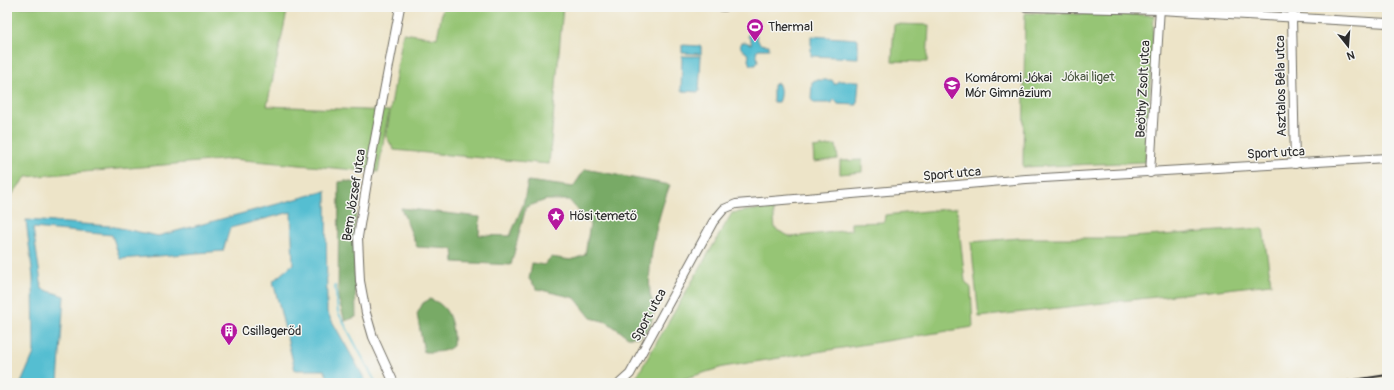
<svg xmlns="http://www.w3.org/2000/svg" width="1394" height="390" font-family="Pangolin,sans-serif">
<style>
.green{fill:#96c574;stroke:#607850}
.forest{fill:#78aa66;stroke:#526a48}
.water{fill:#55bed1;stroke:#40747e}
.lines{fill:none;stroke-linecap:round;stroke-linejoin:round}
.stream{stroke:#55bed1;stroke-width:2}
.minor-casing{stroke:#6f6c62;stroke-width:10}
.minor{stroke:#fff;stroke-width:8}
.rail{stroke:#2b2b2b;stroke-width:2}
.labels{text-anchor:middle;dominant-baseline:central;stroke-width:3;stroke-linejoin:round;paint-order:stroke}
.poi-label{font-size:13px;fill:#2b2b2b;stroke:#f6f6f2;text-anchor:start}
.park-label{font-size:13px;fill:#4b5941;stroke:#f6f6f2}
.street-label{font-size:13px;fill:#2b2b2b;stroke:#f6f6f2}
</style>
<rect width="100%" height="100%" fill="#f6f6f2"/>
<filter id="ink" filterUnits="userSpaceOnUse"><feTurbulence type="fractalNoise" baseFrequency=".025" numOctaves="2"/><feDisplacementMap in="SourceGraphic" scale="8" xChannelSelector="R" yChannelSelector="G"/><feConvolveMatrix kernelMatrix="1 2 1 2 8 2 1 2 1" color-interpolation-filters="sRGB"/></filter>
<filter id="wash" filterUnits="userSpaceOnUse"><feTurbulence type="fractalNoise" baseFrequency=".012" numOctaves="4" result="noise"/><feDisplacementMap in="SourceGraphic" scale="16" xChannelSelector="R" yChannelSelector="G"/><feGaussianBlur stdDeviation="0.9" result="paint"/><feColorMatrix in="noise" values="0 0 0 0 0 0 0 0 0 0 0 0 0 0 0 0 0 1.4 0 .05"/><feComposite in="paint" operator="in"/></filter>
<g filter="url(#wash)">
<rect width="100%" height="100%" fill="#ede4c8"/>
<g class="green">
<path d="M7,7H288L267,106L389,111L378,172L232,159L26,177L7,201Z"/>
<path d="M443,7H563L549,164L394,150L386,136L403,33L437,38Z"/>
<path d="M1025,13L1154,15L1151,74L1145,162L1023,167Z"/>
<path d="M894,24L929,25L927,62L892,61Z"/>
<path d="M836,145L838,159L814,162L813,148Z"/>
<path d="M862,160V172L840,174V161Z"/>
<path d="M773,207L775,229L791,237L851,230V223L884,222L885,215L957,208L965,281L971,288L973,327L723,367L670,383H633L732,213Z"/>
<path d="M1263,228L1271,284L979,317L971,242L1019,238H1118Z"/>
</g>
<g class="forest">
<path d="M585,169L670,185C658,215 647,261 650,293C650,298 654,303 656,307L649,328L640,337H628L607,322L591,318L575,298L537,289L529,279L532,263L544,265L551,257L571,260L585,255L590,224L569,200H546L526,207L511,265L454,262L453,249L417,247L401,208L480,217L479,235L510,236L523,205L528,181L573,187Z"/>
<path d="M346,181L360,184L354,229L356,317L345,321L338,298L339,182Z"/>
<path d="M430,299C434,301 438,302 441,305C452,313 454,334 453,346C445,353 434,352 424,352L417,314L423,303Z"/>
</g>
<g class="water">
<path d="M752,32L756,34C759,44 758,45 769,45V49H759L756,51L758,61L756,65H750L748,60L749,55C745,51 739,50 741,43L745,42L751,44L752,43L748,36L749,33Z"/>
<path d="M811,36L858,39V58L811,56Z"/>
<path d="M682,45L701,46V54L682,53Z"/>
<path d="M682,56H701L699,92L681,91Z"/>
<path d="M815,80H832L835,85L838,81H859L857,105L838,104L834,99L832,103H814L811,99L812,82Z"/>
<path d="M778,83C781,88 781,96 778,102H774L773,100V85Z"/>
<path d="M326,191L327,312L367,383H331L324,370H295L273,281L293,264L291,212L230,228L223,251L120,259L112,235L33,228L42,289L64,296L58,383H21L34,353L33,277L26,220L110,226L158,236Z"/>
</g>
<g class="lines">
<path class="stream" d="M335,286L338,312L376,383"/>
</g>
</g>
<g filter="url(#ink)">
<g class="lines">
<defs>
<g id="minor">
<path d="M722,7H725"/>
<path d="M1026,7L1160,10L1387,23"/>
<path d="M1293,7L1292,18L1295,164"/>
<path d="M1150,173L1160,7"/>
<path d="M394,383L373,337L366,313L360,281L358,237L368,176L400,7"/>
<path d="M620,383L630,374L713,222L724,209L736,204L1026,179L1387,158"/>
</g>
</defs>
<use href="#minor" class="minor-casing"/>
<use href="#minor" class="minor"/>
<path class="rail" d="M1334,383L1387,375"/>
</g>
</g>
<defs>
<symbol id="stadium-pin" viewBox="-11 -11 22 30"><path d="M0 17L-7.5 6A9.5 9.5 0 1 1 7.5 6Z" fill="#b5179e" stroke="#f6f6f2"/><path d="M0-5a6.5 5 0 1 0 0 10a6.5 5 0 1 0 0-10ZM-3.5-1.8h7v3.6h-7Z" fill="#fff"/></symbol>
<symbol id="school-pin" viewBox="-11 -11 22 30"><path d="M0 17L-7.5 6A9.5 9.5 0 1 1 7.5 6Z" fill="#b5179e" stroke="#f6f6f2"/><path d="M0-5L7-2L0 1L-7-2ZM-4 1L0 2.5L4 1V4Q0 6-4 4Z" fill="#fff"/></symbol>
<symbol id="sight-pin" viewBox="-11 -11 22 30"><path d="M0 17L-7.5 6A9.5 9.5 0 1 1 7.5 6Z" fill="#b5179e" stroke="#f6f6f2"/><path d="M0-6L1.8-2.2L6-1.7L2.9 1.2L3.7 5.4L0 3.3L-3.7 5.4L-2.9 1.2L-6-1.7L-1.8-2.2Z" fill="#fff"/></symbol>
<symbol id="building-pin" viewBox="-11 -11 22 30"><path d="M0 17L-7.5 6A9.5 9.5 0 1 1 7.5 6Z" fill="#b5179e" stroke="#f6f6f2"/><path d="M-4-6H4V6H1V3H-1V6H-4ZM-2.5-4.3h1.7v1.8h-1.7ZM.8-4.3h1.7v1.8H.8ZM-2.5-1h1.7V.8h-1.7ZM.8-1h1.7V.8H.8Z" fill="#fff"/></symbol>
</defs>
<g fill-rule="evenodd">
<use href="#stadium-pin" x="745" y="17" width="20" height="27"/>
<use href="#school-pin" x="942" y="75" width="20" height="27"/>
<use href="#sight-pin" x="546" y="206" width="20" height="27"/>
<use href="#building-pin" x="219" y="321" width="20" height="27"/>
</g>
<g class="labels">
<g class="poi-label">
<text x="768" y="27">Thermal</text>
<text x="965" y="78">Komáromi Jókai<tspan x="965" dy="15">Mór Gimnázium</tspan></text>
<text x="569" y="216">Hősi temető</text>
<text x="242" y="331">Csillagerőd</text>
</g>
<g class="park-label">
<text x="1088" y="77">Jókai liget</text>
</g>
<g class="street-label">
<text transform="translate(1281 86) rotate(-91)">Asztalos Béla utca</text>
<text transform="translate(1143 89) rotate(-87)">Beöthy Zsolt utca</text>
<text transform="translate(1276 153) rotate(-3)">Sport utca</text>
<text transform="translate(952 174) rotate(-5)">Sport utca</text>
<text transform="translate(354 195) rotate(-81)">Bem József utca</text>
<text transform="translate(649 315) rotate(-61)">Sport utca</text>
</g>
</g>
<rect width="1394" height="390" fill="none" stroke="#f6f6f2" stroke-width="24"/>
<g transform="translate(1348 46) rotate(163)" stroke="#f6f6f2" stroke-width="3" paint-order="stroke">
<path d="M0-3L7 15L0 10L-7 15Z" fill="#2b2b2b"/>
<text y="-6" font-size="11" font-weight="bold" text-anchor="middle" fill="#2b2b2b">N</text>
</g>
</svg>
